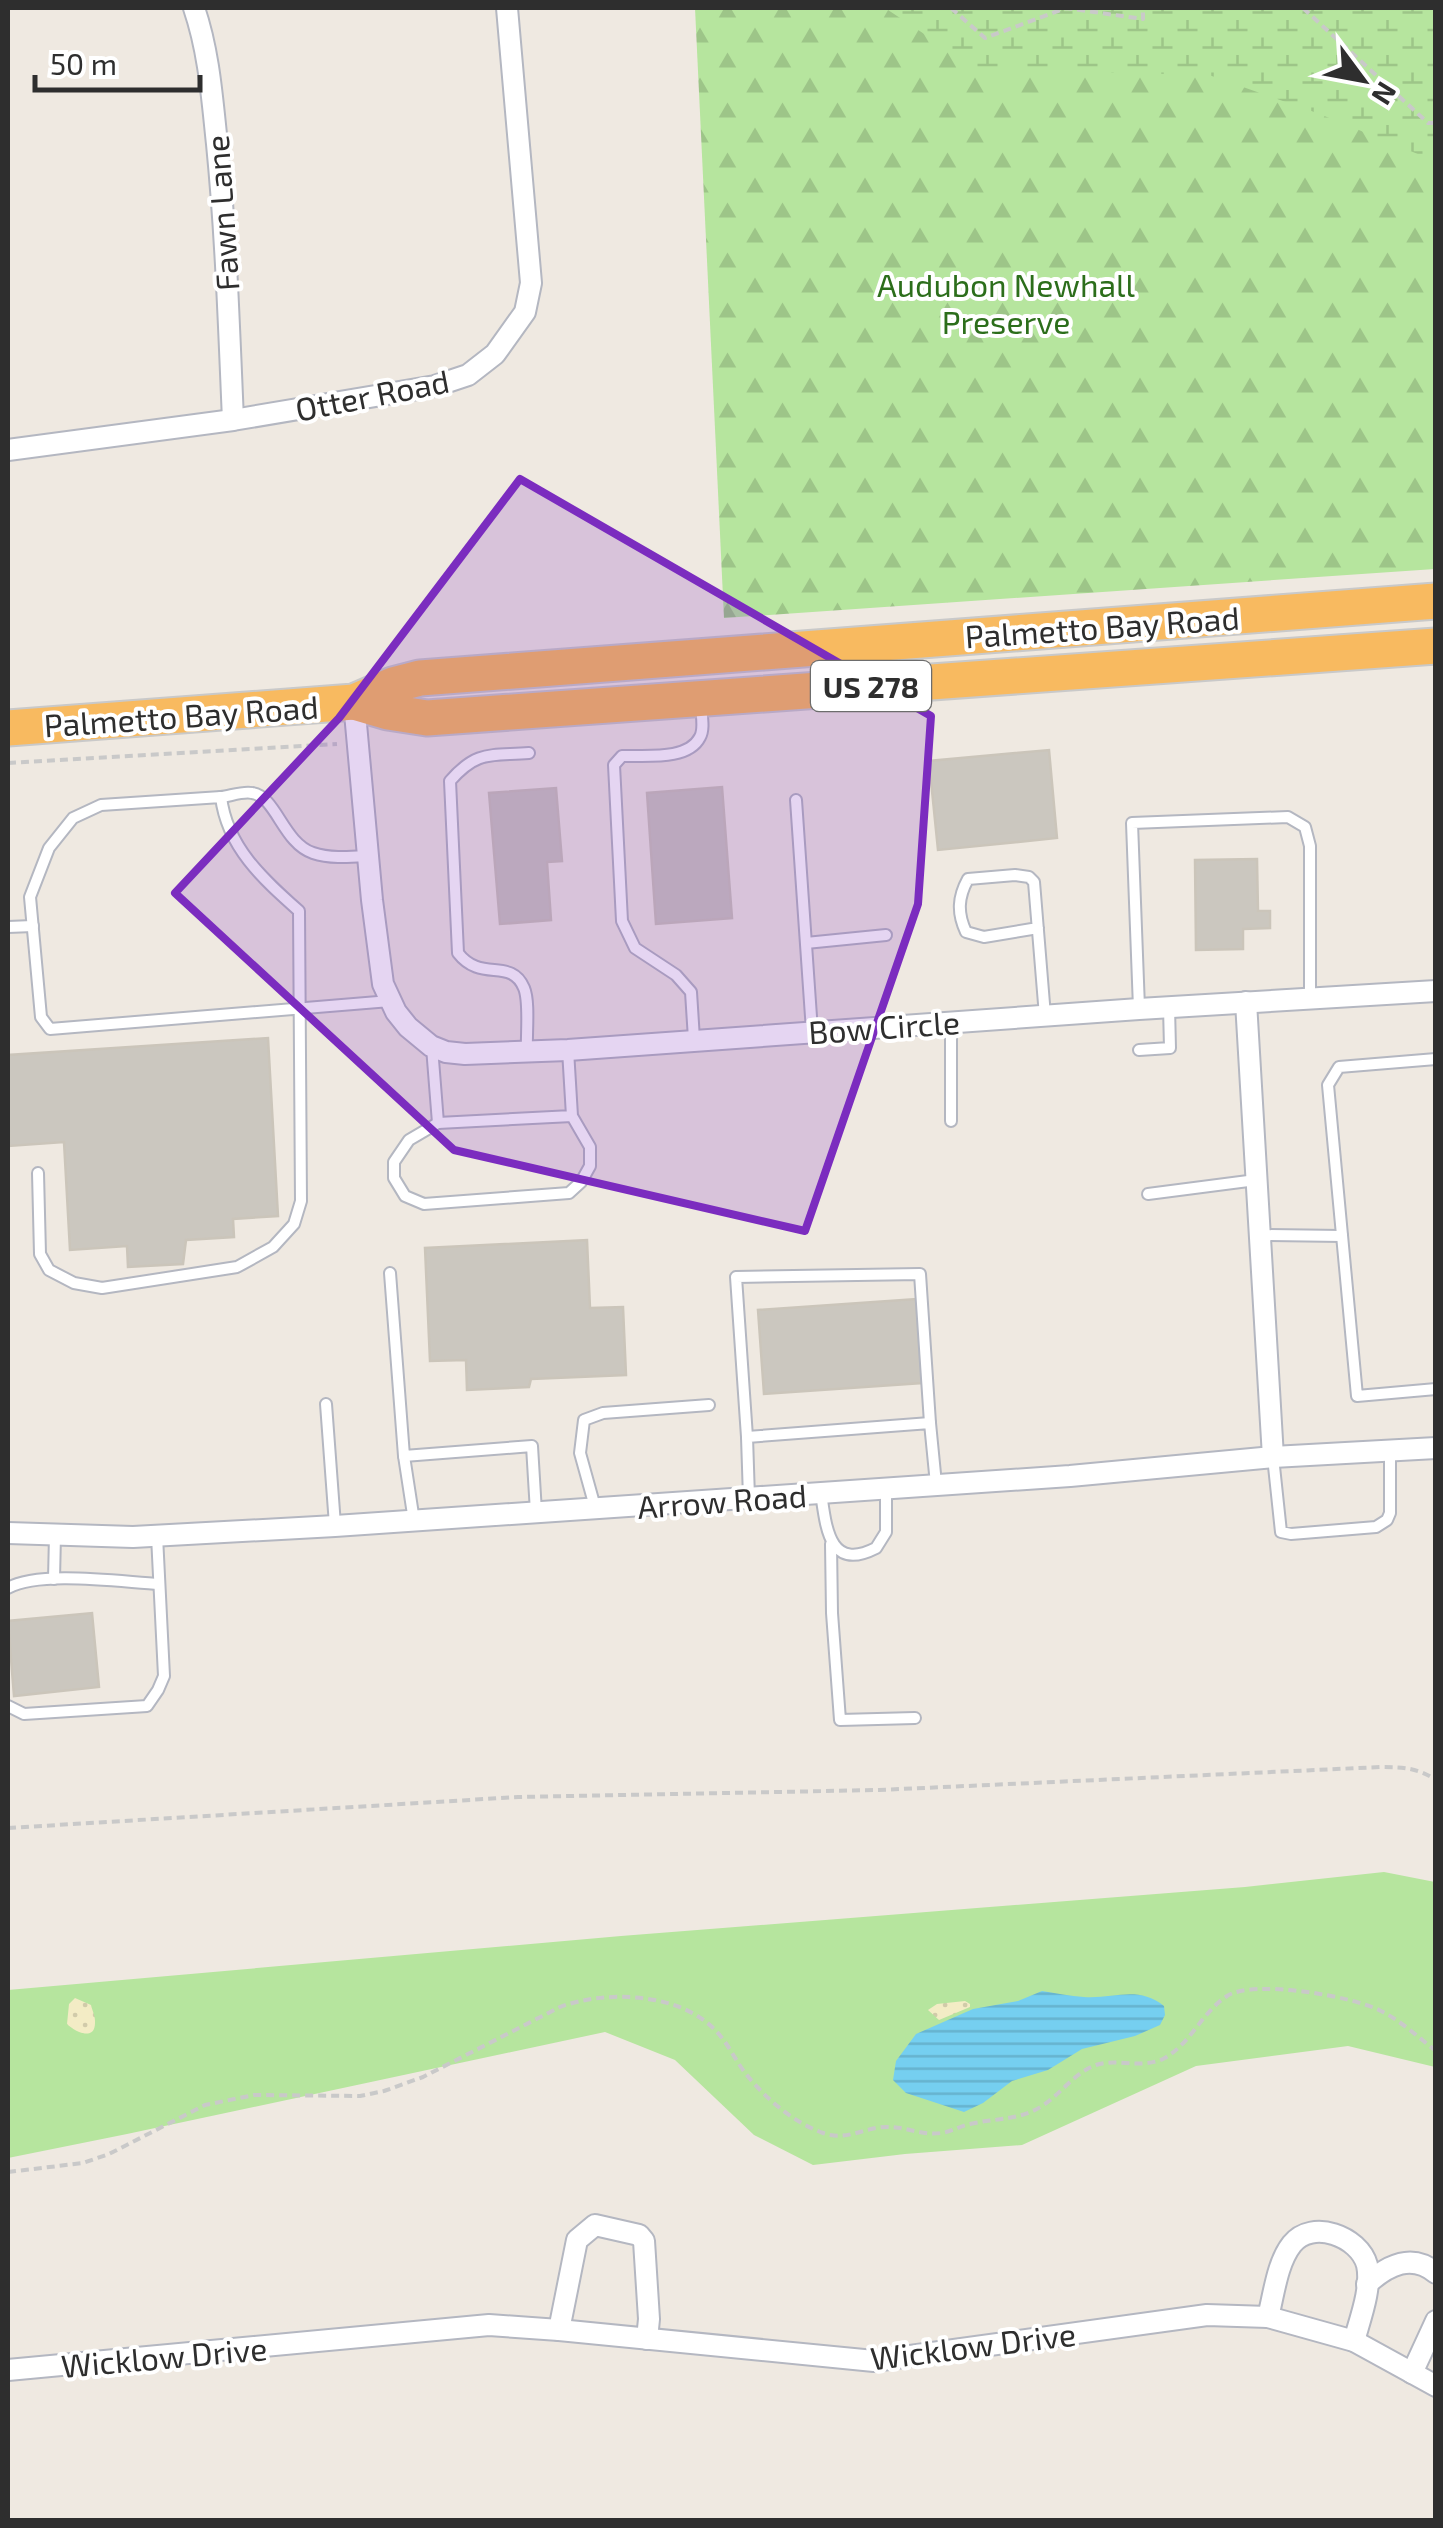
<svg xmlns="http://www.w3.org/2000/svg" width="1443" height="2528" font-family="'Exo 2',sans-serif">
<style>
.grass{fill:#b6e59e}
.forest{fill:url(#forest-firs)}
.wetland{fill:url(#wetland-marsh)}
.sand{fill:url(#sand-dots)}
.water{fill:url(#water-rules)}
.building{fill:#cbc7bf;stroke:#cbc5ba;stroke-width:2.5}
.lines{fill:none;stroke-linecap:round;stroke-linejoin:round}
.service-casing{stroke:#b4b7c1;stroke-width:14}
.minor-casing{stroke:#b4b7c1;stroke-width:24}
.trunk-casing{stroke:#c9c9c9;stroke-width:39}
.path{stroke:#c9c9c9;stroke-width:4;stroke-dasharray:8 5;stroke-linecap:butt}
.service{stroke:#fff;stroke-width:10}
.minor{stroke:#fff;stroke-width:20}
.trunk{stroke:#f8ba60;stroke-width:35}
.marked{fill:#7b2cbf;fill-opacity:0.2;stroke:#7b2cbf;stroke-width:8;stroke-linejoin:round}
.labels{text-anchor:middle;dominant-baseline:central;stroke-width:8;stroke-linejoin:round;paint-order:stroke}
.shield{fill:#fff;stroke:#6d6d6d;stroke-width:2.5}
.shield-label{font-size:30px;font-weight:bold;fill:#2e2e2e}
.street-label{font-size:32px;fill:#2e2e2e;stroke:#fff}
.park-label{font-size:32px;fill:#2c6e1b;stroke:#fff}
</style>
<defs>
<pattern id="forest-firs" width="22" height="20" patternUnits="userSpaceOnUse" patternTransform="scale(2.5)"><rect width="22" height="20" fill="#b6e59e"/><path d="M5 1l3.5 6h-7zM16 11l3.5 6h-7z" fill="#9dc588"/></pattern>
<pattern id="wetland-marsh" width="20" height="14" patternUnits="userSpaceOnUse" patternTransform="scale(2.5)"><rect width="20" height="14" fill="#b6e59e"/><path d="M1 5h8M5 5V1M11 12h8M15 12V8" fill="none" stroke="#9dc588"/></pattern>
<pattern id="sand-dots" width="8" height="8" patternUnits="userSpaceOnUse" patternTransform="scale(2.5)"><rect width="8" height="8" fill="#f3ecc5"/><path d="M2 2h.1M6 6h.1" fill="none" stroke="#d1cbaa" stroke-width="1.8" stroke-linecap="round"/></pattern>
<pattern id="water-rules" width="6" height="5" patternUnits="userSpaceOnUse" patternTransform="scale(2.5)"><rect width="6" height="5" fill="#75cff0"/><path d="M0 2.5h6" fill="none" stroke="#66b2ce"/></pattern>
</defs>
<rect width="100%" height="100%" fill="#efe9e1"/>
<path class="grass" d="M1384,1872L1435,1882V2067L1348,2046L1196,2066L1022,2145L905,2154L813,2165L754,2135L675,2060L605,2032L127,2134L8,2158V1990L621,1936L1245,1887Z"/>
<path class="forest" d="M695,8H1435V569L724,618Z"/>
<path class="wetland" d="M885,8H1435V161L1317,113L1209,75L977,69Z"/>
<g class="sand">
<path d="M75,1998L91,2005C92,2010 95,2015 95,2021C96,2042 75,2032 67,2024L69,2004Z"/>
<path d="M965,2001L970,2004V2007L939,2020L928,2010L937,2004Z"/>
</g>
<path class="water" d="M1042,1991C1056,1993 1070,1996 1084,1997C1114,1999 1138,1985 1164,2006L1165,2015L1160,2025L1135,2036L1082,2049L1048,2070L1012,2081L983,2103L964,2112L906,2093L893,2080L896,2061L916,2034L973,2009L1018,2001Z"/>
<g class="building">
<path d="M1049,750L1057,838L938,850L929,761Z"/>
<path d="M722,787L732,918L656,924L647,793Z"/>
<path d="M556,788L562,861L547,862L551,920L500,924L489,793Z"/>
<path d="M1257,859L1258,911H1270V928L1243,929V949L1196,950L1195,860Z"/>
<path d="M268,1038L278,1216L233,1219L234,1237L186,1240L183,1264L128,1267L127,1246L70,1250L64,1142L9,1146L8,1055Z"/>
<path d="M587,1240L590,1308L623,1307L626,1375L531,1379L529,1387L467,1390L466,1360L430,1361L425,1248Z"/>
<path d="M916,1299L922,1383L764,1394L758,1310Z"/>
<path d="M92,1613L99,1687L14,1696L8,1621Z"/>
</g>
<g class="lines">
<defs>
<g id="service">
<path d="M221,797C230,796 243,791 252,793C276,796 283,843 313,853C331,859 351,857 369,856"/>
<path d="M796,800L812,1031"/>
<path d="M8,927L33,926"/>
<path d="M1038,928L984,937L966,932C957,913 958,897 968,879L1015,875L1029,877L1034,882L1045,1016"/>
<path d="M806,943L886,935"/>
<path d="M1139,1008L1132,823L1288,817L1305,827L1310,846V998"/>
<path d="M694,1039L691,992L676,975L635,948L622,921L614,765L622,756C645,755 688,761 700,737C705,728 701,714 701,704"/>
<path d="M432,1047L438,1123"/>
<path d="M568,1050L572,1116L590,1147V1166L581,1182L569,1193L424,1204L405,1196L394,1178V1162L409,1140L438,1123L572,1116"/>
<path d="M1139,1050L1170,1048L1169,1007"/>
<path d="M527,1052C526,1036 530,1002 524,988C511,957 481,983 458,953L450,781C477,750 490,756 529,753"/>
<path d="M1436,1059L1339,1067L1328,1085L1357,1396L1436,1389"/>
<path d="M951,1121V1023"/>
<path d="M38,1173L40,1254L49,1270L74,1283L102,1288L237,1267L273,1247L294,1224L301,1201L299,911C263,879 227,847 221,797L101,805L73,818L49,848L30,897L41,1017L50,1029L390,1001"/>
<path d="M1148,1194L1256,1180"/>
<path d="M1260,1235L1342,1236"/>
<path d="M390,1273L404,1456L532,1446L536,1512"/>
<path d="M326,1404L335,1525"/>
<path d="M747,1437L736,1277L920,1274L930,1423"/>
<path d="M404,1456L414,1521"/>
<path d="M1273,1457L1281,1532L1291,1534L1376,1527L1387,1520L1390,1513V1451"/>
<path d="M821,1493C826,1527 829,1572 876,1548L886,1532V1489"/>
<path d="M749,1498L747,1437L930,1423L936,1484"/>
<path d="M595,1507L580,1453L584,1420L603,1413L709,1405"/>
<path d="M831,1544L832,1613L840,1720L915,1718"/>
<path d="M54,1579L55,1535"/>
<path d="M8,1588C40,1570 121,1582 159,1584"/>
<path d="M8,1706L24,1714L147,1706L158,1690L164,1676L157,1536"/>
</g>
<g id="minor">
<path d="M194,8C209,52 212,97 217,144C226,235 229,328 233,420"/>
<path d="M8,450L233,420L435,386L468,375L495,354L525,312L531,283L507,8"/>
<path d="M354,702L372,900L383,984L396,1012L408,1027L431,1046L446,1052L465,1054L568,1050L1139,1009L1436,991"/>
<path d="M1246,1002L1273,1457"/>
<path d="M8,1533L133,1537L335,1526L1070,1476L1273,1457L1436,1448"/>
<path d="M1367,2284C1388,2265 1412,2253 1436,2273"/>
<path d="M1268,2317C1274,2294 1277,2263 1292,2244C1312,2219 1359,2236 1367,2265C1372,2288 1360,2319 1354,2341"/>
<path d="M559,2330L577,2240L595,2225L639,2235L644,2241L649,2319L647,2339"/>
<path d="M8,2370L489,2325L559,2330L874,2361L1207,2315L1268,2317L1354,2341L1436,2386"/>
<path d="M1412,2373L1436,2321"/>
</g>
<g id="trunk">
<path d="M354,702L388,712L427,718L1436,646"/>
<path d="M8,728L354,702L393,685L420,678L1436,601"/>
</g>
</defs>
<use href="#service" class="service-casing"/>
<use href="#minor" class="minor-casing"/>
<use href="#trunk" class="trunk-casing"/>
<g class="path">
<path d="M951,8L985,38L1066,8L1143,19V8"/>
<path d="M1303,8L1428,123H1436"/>
<path d="M8,763L337,744"/>
<path d="M8,1828L518,1797L879,1790L1381,1767C1403,1767 1418,1768 1436,1780"/>
<path d="M8,2172L83,2163L109,2154L205,2105L254,2095L360,2096L384,2091L423,2077L560,2007C605,1990 680,1992 716,2031C728,2043 735,2060 746,2074C766,2099 793,2122 823,2133C848,2142 865,2126 889,2127C907,2127 923,2136 941,2133C951,2132 960,2126 970,2124C995,2118 1018,2121 1042,2106C1062,2093 1074,2073 1096,2065C1116,2058 1141,2069 1163,2059C1191,2044 1201,2013 1227,1996C1253,1979 1353,1996 1381,2011C1401,2021 1418,2037 1436,2051"/>
</g>
<use href="#service" class="service"/>
<use href="#minor" class="minor"/>
<use href="#trunk" class="trunk"/>
</g>
<path class="marked" d="M520,479L931,716L918,904L805,1231L454,1150L175,893L339,718Z"/>
<g class="labels">
<rect class="shield" x="811" y="661" width="120" height="50" rx="8"/>
<g class="shield-label">
<text x="871" y="686">US 278</text>
</g>
<g class="street-label">
<text transform="translate(221 213) rotate(-94)">Fawn Lane</text>
<text transform="translate(372 394) rotate(-11)">Otter Road</text>
<text transform="translate(1102 626) rotate(-4)">Palmetto Bay Road</text>
<text transform="translate(181 715) rotate(-4)">Palmetto Bay Road</text>
<text transform="translate(884 1026) rotate(-4)">Bow Circle</text>
<text transform="translate(722 1500) rotate(-4)">Arrow Road</text>
<text transform="translate(973 2345) rotate(-7)">Wicklow Drive</text>
<text transform="translate(164 2356) rotate(-5)">Wicklow Drive</text>
</g>
<g class="park-label">
<text x="1006" y="284">Audubon Newhall<tspan x="1006" dy="37">Preserve</tspan></text>
</g>
</g>
<rect width="1443" height="2528" fill="none" stroke="#2e2e2e" stroke-width="20"/>
<g transform="translate(1363 80) rotate(122)" stroke="#ffffff" stroke-width="8" paint-order="stroke">
<path d="M0-8L18 38L0 25L-18 38Z" fill="#2e2e2e"/>
<text y="-15" font-size="28" font-weight="bold" text-anchor="middle" fill="#2e2e2e">N</text>
</g>
<path d="M35 75v15h165v-15" fill="none" stroke="#2e2e2e" stroke-width="5"/>
<text x="50" y="75" font-size="30" fill="#2e2e2e" stroke="#ffffff" stroke-width="8" paint-order="stroke">50 m</text>
</svg>
